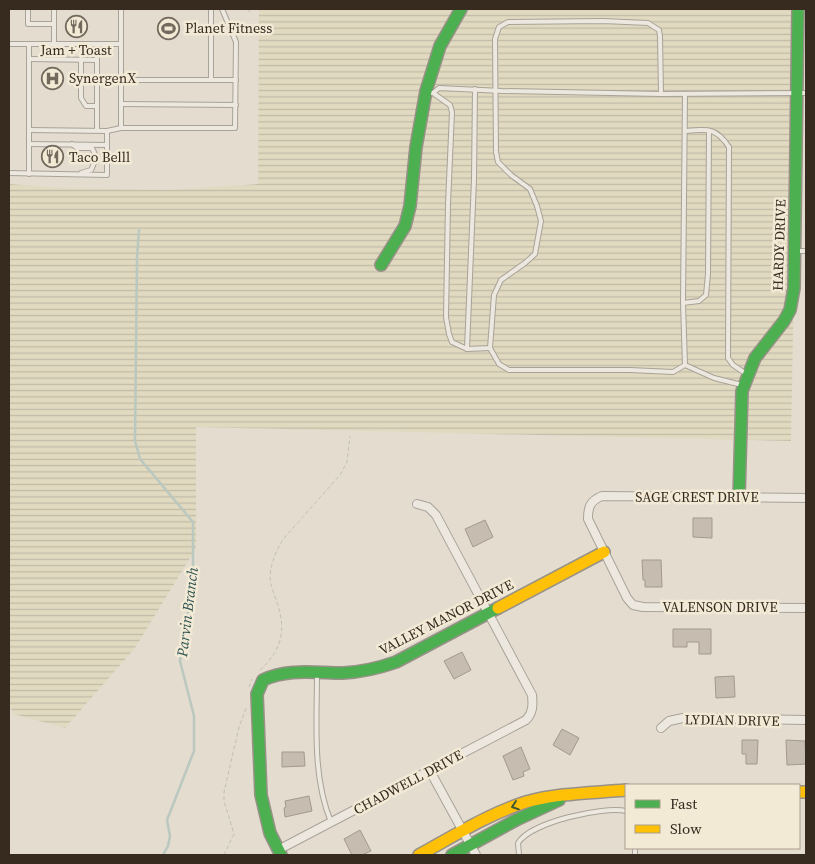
<svg xmlns="http://www.w3.org/2000/svg" width="815" height="864" font-family="'Source Serif 4',serif">
<style>
.farmland{fill:url(#farmland-rules)}
.lines{fill:none;stroke-linecap:round;stroke-linejoin:round}
.stream{stroke:#bac8bf;stroke-width:2.5}
.building{fill:#c6bcb0;stroke:#a3998f}
.lane-casing{stroke:#a8a298;stroke-width:6}
.street-casing{stroke:#a8a298;stroke-width:10}
.fast-casing{stroke:#989188;stroke-width:14}
.slow-casing{stroke:#989188;stroke-width:14}
.path{stroke:#c4bfb7;stroke-width:1;stroke-dasharray:4 2.5;stroke-linecap:butt}
.lane{stroke:#ece8e0;stroke-width:4}
.street{stroke:#ece8e0;stroke-width:8}
.fast{stroke:#4caf50;stroke-width:11}
.slow{stroke:#ffc107;stroke-width:11}
.oneway{stroke:#3e5931}
.labels{text-anchor:middle;dominant-baseline:central;stroke-width:5;stroke-linejoin:round;paint-order:stroke}
.poi-label{font-size:14px;fill:#372b20;stroke:#f3ead6;text-anchor:start}
.street-label{font-size:14px;fill:#372b20;stroke:#f3ead6}
.water-label{font-size:15px;font-style:italic;fill:#315553;stroke:#f3ead6}
</style>
<defs>
<pattern id="farmland-rules" width="6" height="5" patternUnits="userSpaceOnUse" patternTransform="scale(1.25)"><rect width="6" height="5" fill="#e1dac1"/><path d="M0 2.5h6" fill="none" stroke="#c2bba6"/></pattern>
</defs>
<rect width="100%" height="100%" fill="#e3dccf"/>
<path class="farmland" d="M259,9H799L791,441L196,427V548L135,648L65,728L14,714L9,705V184L59,188L169,190L258,184Z"/>
<g class="lines">
<path class="stream" d="M139,230L137,257L135,441L140,459L193,522V582L180,661L194,716V751L167,820L170,836L168,846L163,855"/>
</g>
<g class="building">
<path d="M693,518H712V538L693,537Z"/>
<path d="M485,520L493,537L473,547L465,529Z"/>
<path d="M642,560H661L662,587H645V580H643Z"/>
<path d="M673,629H711V654H699V642H687V647H673Z"/>
<path d="M462,652L471,670L454,679L444,661Z"/>
<path d="M734,676L735,697L716,698L715,677Z"/>
<path d="M562,729L579,738L570,755L553,745Z"/>
<path d="M742,740H758L757,764H746V754H742Z"/>
<path d="M786,740L805,741L806,764L787,765Z"/>
<path d="M521,747L530,769L523,772L524,776L513,780L503,756Z"/>
<path d="M282,752H304L305,766L282,767Z"/>
<path d="M309,796L312,811L285,817L284,808L286,807L285,801Z"/>
<path d="M360,830L371,851L362,855H352L344,839Z"/>
</g>
<g class="lines">
<defs>
<g id="lane">
<path d="M28,9V24H54"/>
<path d="M211,9V80"/>
<path d="M9,44H121"/>
<path d="M54,44V9"/>
<path d="M29,59L97,60"/>
<path d="M81,59V98L86,106H97"/>
<path d="M121,80H236"/>
<path d="M431,93H433L439,88L502,91L661,94L806,93"/>
<path d="M433,93L450,105L452,112L448,204L446,317L449,334L452,342L467,349L490,348L494,295L501,280L525,263L535,254L541,221L537,206L530,189L511,175L498,162L496,152L495,39L499,27L508,22L603,21L648,23L659,30L660,36L661,94"/>
<path d="M121,104L236,105"/>
<path d="M121,128V9"/>
<path d="M29,130L107,131"/>
<path d="M97,130V44"/>
<path d="M685,131C707,129 716,127 729,147L728,358L733,365L745,373"/>
<path d="M29,144L107,145"/>
<path d="M72,144L77,148H92C97,156 95,162 91,170L81,173"/>
<path d="M9,173L107,175V131L121,128H235L236,42L222,9"/>
<path d="M29,174V44"/>
<path d="M797,251H806"/>
<path d="M683,303L699,301L706,295L708,274L709,131"/>
<path d="M490,348L499,364L509,370H630L673,372L685,365L683,303L685,94"/>
<path d="M467,349L474,179L475,89"/>
<path d="M685,365L714,378L742,385"/>
<path d="M317,674C317,723 312,776 331,822"/>
<path d="M635,848V855"/>
<path d="M519,855L518,843C531,822 603,806 626,811"/>
</g>
<g id="street">
<path d="M806,498L602,496C590,501 588,507 588,519L627,598L633,605L643,607L806,608"/>
<path d="M661,728L669,721L683,718L806,720"/>
<path d="M430,771L476,855"/>
<path d="M278,850L526,720C533,713 533,705 532,695L436,515L428,507L417,504"/>
</g>
<g id="fast">
<path d="M381,265L405,226L410,206L416,147L426,91L440,46L461,9"/>
<path d="M739,497L742,391L755,358L784,321L790,310L794,288L798,9"/>
<path d="M281,855L270,833L261,795L257,694L263,680C288,668 316,673 343,673C362,672 379,668 396,662L498,608"/>
<path d="M452,855L516,820L559,800"/>
</g>
<g id="slow">
<path d="M498,608L604,552"/>
<path d="M799,792H806"/>
<path d="M419,855C454,836 488,814 526,802C558,793 593,793 626,790"/>
</g>
</defs>
<use href="#lane" class="lane-casing"/>
<use href="#street" class="street-casing"/>
<use href="#fast" class="fast-casing"/>
<use href="#slow" class="slow-casing"/>
<g class="path">
<path d="M248,9L251,14"/>
<path d="M260,670C281,651 287,631 277,603C275,595 270,586 270,577C271,562 277,548 285,537L340,475L347,462L350,436"/>
<path d="M249,687L252,679"/>
<path d="M224,855L234,834L224,801V792L239,727L247,706"/>
</g>
<use href="#lane" class="lane"/>
<use href="#street" class="street"/>
<use href="#fast" class="fast"/>
<use href="#slow" class="slow"/>
</g>
<defs><path id="oneway-chevron" d="M-2-3.5L2.5 0L-2 3.5" fill="none" stroke-width="1.6" stroke-linecap="round" stroke-linejoin="round" transform="scale(1.25)"/></defs>
<use class="oneway" href="#oneway-chevron" transform="translate(515 806) rotate(161)"/>
<defs>
<symbol id="restaurant-ring" viewBox="-11 -11 22 22"><circle r="9.5" fill="#f3ead6" stroke="#73695d" stroke-width="1.5"/><path d="M-5-6h1v4h1v-4h1v4h1v-4h1v5L-1.5 .5V6h-2V.5L-5-1ZM5-6V6H3V1.5H1.5Q1.5-4 5-6Z" fill="#73695d"/></symbol>
<symbol id="stadium-ring" viewBox="-11 -11 22 22"><circle r="9.5" fill="#f3ead6" stroke="#73695d" stroke-width="1.5"/><path d="M0-5a6.5 5 0 1 0 0 10a6.5 5 0 1 0 0-10ZM-3.5-1.8h7v3.6h-7Z" fill="#73695d"/></symbol>
<symbol id="hospital-ring" viewBox="-11 -11 22 22"><circle r="9.5" fill="#f3ead6" stroke="#73695d" stroke-width="1.5"/><path d="M-5-5h3v3.5h4V-5h3V5h-3V1.5h-4V5h-3Z" fill="#73695d"/></symbol>
</defs>
<g fill-rule="evenodd">
<use href="#restaurant-ring" x="64" y="14" width="25" height="25"/>
<use href="#stadium-ring" x="156" y="16" width="25" height="25"/>
<use href="#hospital-ring" x="40" y="66" width="25" height="25"/>
<use href="#restaurant-ring" x="40" y="144" width="25" height="25"/>
</g>
<g class="labels">
<g class="poi-label">
<text x="185" y="28">Planet Fitness</text>
<text x="76" y="50" text-anchor="middle">Jam + Toast</text>
<text x="69" y="78">SynergenX</text>
<text x="69" y="157">Taco Belll</text>
</g>
<g class="street-label">
<text transform="translate(779 245) rotate(-88)">HARDY DRIVE</text>
<text x="697" y="497">SAGE CREST DRIVE</text>
<text x="720" y="607">VALENSON DRIVE</text>
<text transform="translate(446 617) rotate(-27)">VALLEY MANOR DRIVE</text>
<text transform="translate(732 720) rotate(1)">LYDIAN DRIVE</text>
<text transform="translate(408 782) rotate(-28)">CHADWELL DRIVE</text>
</g>
<g class="water-label">
<text transform="translate(187 612) rotate(-83)">Parvin Branch</text>
</g>
</g>
<rect width="815" height="864" fill="none" stroke="#372b20" stroke-width="20"/>
<rect x="625" y="784" width="175" height="65" fill="#f3ead6" stroke="#a89e8d"/>
<rect x="635" y="800" width="25" height="8" fill="#4caf50" stroke="#a89e8d"/>
<text x="670" y="809" font-size="15" fill="#372b20">Fast</text>
<rect x="635" y="825" width="25" height="8" fill="#ffc107" stroke="#a89e8d"/>
<text x="670" y="834" font-size="15" fill="#372b20">Slow</text>
</svg>
